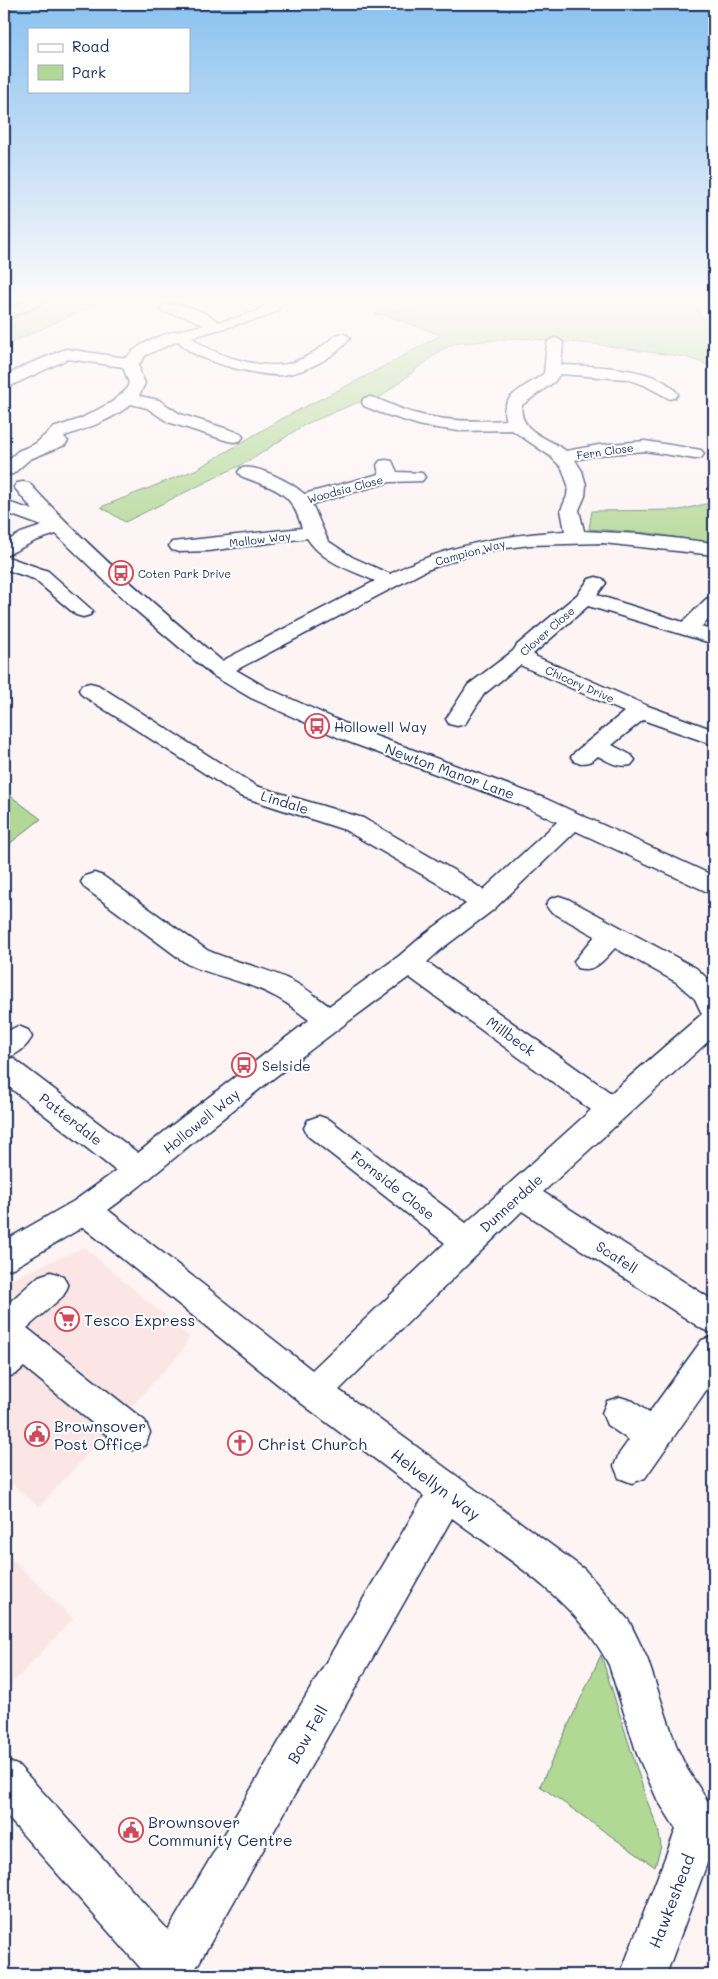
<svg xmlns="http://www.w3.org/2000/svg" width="718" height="1979" font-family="Mali,sans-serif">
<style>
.built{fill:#fbe6e5}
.green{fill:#b1d894;stroke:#668479}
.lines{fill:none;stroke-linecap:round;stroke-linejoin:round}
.minor-casing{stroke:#1b2f5e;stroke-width:3}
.highway-casing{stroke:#1b2f5e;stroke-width:3}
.minor{fill:#fff;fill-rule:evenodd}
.highway{fill:#fedf80;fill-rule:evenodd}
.labels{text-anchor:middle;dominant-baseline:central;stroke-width:4;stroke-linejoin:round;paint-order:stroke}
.far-street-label{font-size:11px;fill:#1b2f5e;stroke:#fff}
.far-poi-label{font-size:11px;fill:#1b2f5e;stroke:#fff;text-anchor:start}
.poi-label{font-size:14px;fill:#1b2f5e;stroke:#fff;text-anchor:start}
.street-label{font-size:14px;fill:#1b2f5e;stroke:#fff}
.near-poi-label{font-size:16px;fill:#1b2f5e;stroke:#fff;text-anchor:start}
.near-street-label{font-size:16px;fill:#1b2f5e;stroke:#fff}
</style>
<rect width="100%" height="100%" fill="#fdf4f3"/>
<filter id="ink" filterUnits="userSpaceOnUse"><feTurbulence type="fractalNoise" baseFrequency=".02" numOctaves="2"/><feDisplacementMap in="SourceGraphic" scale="10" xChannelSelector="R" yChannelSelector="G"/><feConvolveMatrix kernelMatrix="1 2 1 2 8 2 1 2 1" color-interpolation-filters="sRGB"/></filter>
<g filter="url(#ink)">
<g class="built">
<path d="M84,1247L189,1337L182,1351L174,1360L39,1507L12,1484L4,1493V1283Z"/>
<path d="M4,1551L73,1619L4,1692Z"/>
</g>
<g class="green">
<path d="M54,299H107L4,346V322Z"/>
<path d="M519,299H697L692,305L703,318L714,319V367L685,357L593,344L517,338L454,344L441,350L378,399L356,403L304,425L251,460L125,522L101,507L197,469L283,418L366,376L441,335L388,316L374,314L459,302L500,305Z"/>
<path d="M714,502V543L648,533L589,529L592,511L680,510Z"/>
<path d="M4,791L41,819L4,848Z"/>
<path d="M601,1655L647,1801L658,1828L661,1846L655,1867L540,1786Z"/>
</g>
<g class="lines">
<defs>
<g id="minor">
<path d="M269,299H283L278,310L265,317L192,337C212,356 268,372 294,362C305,358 315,352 324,345C328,342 332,337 336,335C340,333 344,334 347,335L350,338C336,357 306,372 283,375C262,377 207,363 190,351C185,349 182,344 178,341L146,355L139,364L140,372L145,383L139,396L159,400L180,414L240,433L243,437L240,441L234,442L228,441L168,422L147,408L131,404C112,420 88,428 65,436L64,437L68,441L65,445L30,459L13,474L4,475V464L18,451L35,444L53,428L80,419L112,402L126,390L129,383L123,367L68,359L4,389V377L24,366L66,349L126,358C145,336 176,331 204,325L187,317L163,312L161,309L163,306C181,301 204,311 219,322C233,318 263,314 269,299Z"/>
<path d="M555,338L560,340L563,343L561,365C592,366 659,366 678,394L676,397L670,399L644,385L627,379L560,374L554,382L522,405C517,431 549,438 566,451L599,445L645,441L695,449L701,450L704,454L701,458L695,459L645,451L599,455L575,460L582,471L586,485L585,496L579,510L584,531L640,534L714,543V555L603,543L529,545L492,550L462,557L427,570L236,670L267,688L362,731L544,798L714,876V895L576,831L493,910L444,947L427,962L611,1093L702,1014L695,999L676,982L615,948C603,960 596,973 577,968L574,961L595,936L550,911L546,905L550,899L559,896L568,899L696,968L714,985V1036L543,1192L714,1301V1334L702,1329L522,1211L339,1390L584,1569L629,1621L647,1658L677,1748L687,1769L714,1811V1861L709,1858L666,1975H620L676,1829L657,1799L637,1754L609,1665C576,1600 509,1560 452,1518L192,1975H144L145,1973L4,1813V1760L19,1766L168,1930L424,1496L301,1403L83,1227L15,1267L4,1271V1241L74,1201L116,1171L4,1083V1033L18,1026L28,1030L32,1037C27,1046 19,1054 8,1057L14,1059L138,1153L175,1123L309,1020C298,1012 287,1002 274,996C247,981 216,977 187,964L85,888L81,882L85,876L94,873L103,876L207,950C235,963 266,967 294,982C306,988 318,998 329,1006L399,956L426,933L466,904L442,886L345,830L240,796L82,695L79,690L82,685L90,683L98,685L256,786L363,818L460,874L483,890L557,822L528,808L346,741L251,698L212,675L132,607L56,534L35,541L5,556L48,571L93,611L90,615L83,617L76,615L34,579L4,569V543L21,533L42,526L4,512V501L33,510L14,487L17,483L23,482L29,483C89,548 154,605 222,661L375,581C351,570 322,562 307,538L208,551L179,552L172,550L169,546L172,542L302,528C291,489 275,490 241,476L238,472L241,468C256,464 293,483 304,494L379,474L377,465L380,461L386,460L392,461L397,472L422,473L425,477L422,481L390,482L312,504L328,541L352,557L390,574C445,545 504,535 565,531L561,510L567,496L568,485L562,468L550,456L512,430L459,431L422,426L381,413L364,406L362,402L364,398L370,397C384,400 396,408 410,412C440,421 474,422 506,420C496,396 531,385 544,373L547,343L550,340ZM409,977L591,1110L466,1223L330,1120L319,1116L308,1120L304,1128L308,1136L445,1243L312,1370L108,1210C139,1188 168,1163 197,1139C266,1083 337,1029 409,977Z"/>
<path d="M596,577L603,579L606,583L597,595L683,622L706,599L714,597V614L701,627L714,631V644L588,606L533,654L537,657L648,706L714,730V745L643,720L612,745L631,755L635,760L631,765C618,768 609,762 598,756C590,763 585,764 575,762L571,757L575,752L624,712L520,665L484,694L465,724L457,726L449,724L446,719L468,685L513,651L517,645L578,594L589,579Z"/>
<path d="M51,1272L63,1276L68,1286L63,1296L27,1328L145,1421L150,1433L145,1445L132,1450L119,1445L24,1367L16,1374L4,1378V1307L39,1276Z"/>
<path d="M714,1336V1379L645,1478L632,1483L619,1478L614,1466L619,1454L629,1440L607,1425L602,1413L607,1401L620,1397L633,1401L649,1413L702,1340Z"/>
</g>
<path id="highway" d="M29,299H48L46,302L4,319V310Z"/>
</defs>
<use href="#minor" class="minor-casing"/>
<use href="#highway" class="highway-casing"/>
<use href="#minor" class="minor"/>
<use href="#highway" class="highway"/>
</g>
</g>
<linearGradient id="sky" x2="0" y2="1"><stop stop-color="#89c2f0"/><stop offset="0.52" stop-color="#fefafa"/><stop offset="1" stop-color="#fefafa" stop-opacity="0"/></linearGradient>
<rect width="718" height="576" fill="url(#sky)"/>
<defs>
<symbol id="bus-ring" viewBox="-11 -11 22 22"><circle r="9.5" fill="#fff" stroke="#d1495b" stroke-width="1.5"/><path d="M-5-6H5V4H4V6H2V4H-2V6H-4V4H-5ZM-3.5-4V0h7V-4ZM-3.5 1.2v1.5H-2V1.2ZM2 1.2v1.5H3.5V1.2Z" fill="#d1495b"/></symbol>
<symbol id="supermarket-ring" viewBox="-11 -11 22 22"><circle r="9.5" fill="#fff" stroke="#d1495b" stroke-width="1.5"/><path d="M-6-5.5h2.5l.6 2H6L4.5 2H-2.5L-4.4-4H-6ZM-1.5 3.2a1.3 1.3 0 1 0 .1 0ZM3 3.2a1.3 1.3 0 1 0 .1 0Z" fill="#d1495b"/></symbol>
<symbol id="civic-ring" viewBox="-11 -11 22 22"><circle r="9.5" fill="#fff" stroke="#d1495b" stroke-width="1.5"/><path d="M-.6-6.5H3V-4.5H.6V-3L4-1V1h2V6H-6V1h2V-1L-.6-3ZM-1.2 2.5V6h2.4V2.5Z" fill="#d1495b"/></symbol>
<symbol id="church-ring" viewBox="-11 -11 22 22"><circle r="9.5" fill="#fff" stroke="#d1495b" stroke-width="1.5"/><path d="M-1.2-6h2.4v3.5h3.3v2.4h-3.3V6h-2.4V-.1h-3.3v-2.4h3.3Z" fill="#d1495b"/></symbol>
</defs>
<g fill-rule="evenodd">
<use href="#bus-ring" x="107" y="559" width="28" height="28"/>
<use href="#bus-ring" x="303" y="712" width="28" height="28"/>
<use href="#bus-ring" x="230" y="1051" width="28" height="28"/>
<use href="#supermarket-ring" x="53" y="1305" width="28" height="28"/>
<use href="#civic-ring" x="23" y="1420" width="28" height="28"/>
<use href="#church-ring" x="226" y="1429" width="28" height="28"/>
<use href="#civic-ring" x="117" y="1816" width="28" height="28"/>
</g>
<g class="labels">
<g class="far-street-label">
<text transform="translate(605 451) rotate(-8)">Fern Close</text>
<text transform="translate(345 489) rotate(-15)">Woodsia Close</text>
<text transform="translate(260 539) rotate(-7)">Mallow Way</text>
<text transform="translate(470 552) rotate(-15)">Campion Way</text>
<text transform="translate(547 631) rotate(-41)">Clover Close</text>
<text transform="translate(580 684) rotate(24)">Chicory Drive</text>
</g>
<g class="far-poi-label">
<text x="138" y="573">Coten Park Drive</text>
</g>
<g class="poi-label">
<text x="334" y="726">Hollowell Way</text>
<text x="262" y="1065">Selside</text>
</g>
<g class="street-label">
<text transform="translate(450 771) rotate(20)">Newton Manor Lane</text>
<text transform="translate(285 802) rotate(17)">Lindale</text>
<text transform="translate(511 1036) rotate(36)">Millbeck</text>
<text transform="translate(71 1119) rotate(38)">Patterdale</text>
<text transform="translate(201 1121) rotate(-39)">Hollowell Way</text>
<text transform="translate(393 1185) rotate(38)">Fornside Close</text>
<text transform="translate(511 1203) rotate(-42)">Dunnerdale</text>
<text transform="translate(617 1257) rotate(33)">Scafell</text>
</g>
<g class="near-poi-label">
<text x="84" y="1319">Tesco Express</text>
<text x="54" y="1425">Brownsover<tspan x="54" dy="18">Post Office</tspan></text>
<text x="258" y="1443">Christ Church</text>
<text x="148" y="1821">Brownsover<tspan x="148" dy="18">Community Centre</tspan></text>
</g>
<g class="near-street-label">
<text transform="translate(436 1484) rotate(37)">Helvellyn Way</text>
<text transform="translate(307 1734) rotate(-60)">Bow Fell</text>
<text transform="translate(671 1901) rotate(-69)">Hawkeshead</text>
</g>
</g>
<rect width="718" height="1979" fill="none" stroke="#fff" stroke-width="20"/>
<rect x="10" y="10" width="698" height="1959" fill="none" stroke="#1b2f5e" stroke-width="2" filter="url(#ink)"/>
<rect x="28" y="28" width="162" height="65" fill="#ffffff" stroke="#a4acbf"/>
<rect x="38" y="44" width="25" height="8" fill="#ffffff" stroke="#a4acbf"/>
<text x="72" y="52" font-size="15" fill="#1b2f5e">Road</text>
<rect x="38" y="65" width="25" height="15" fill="#b1d894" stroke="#a4acbf"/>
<text x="72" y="78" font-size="15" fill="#1b2f5e">Park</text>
</svg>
